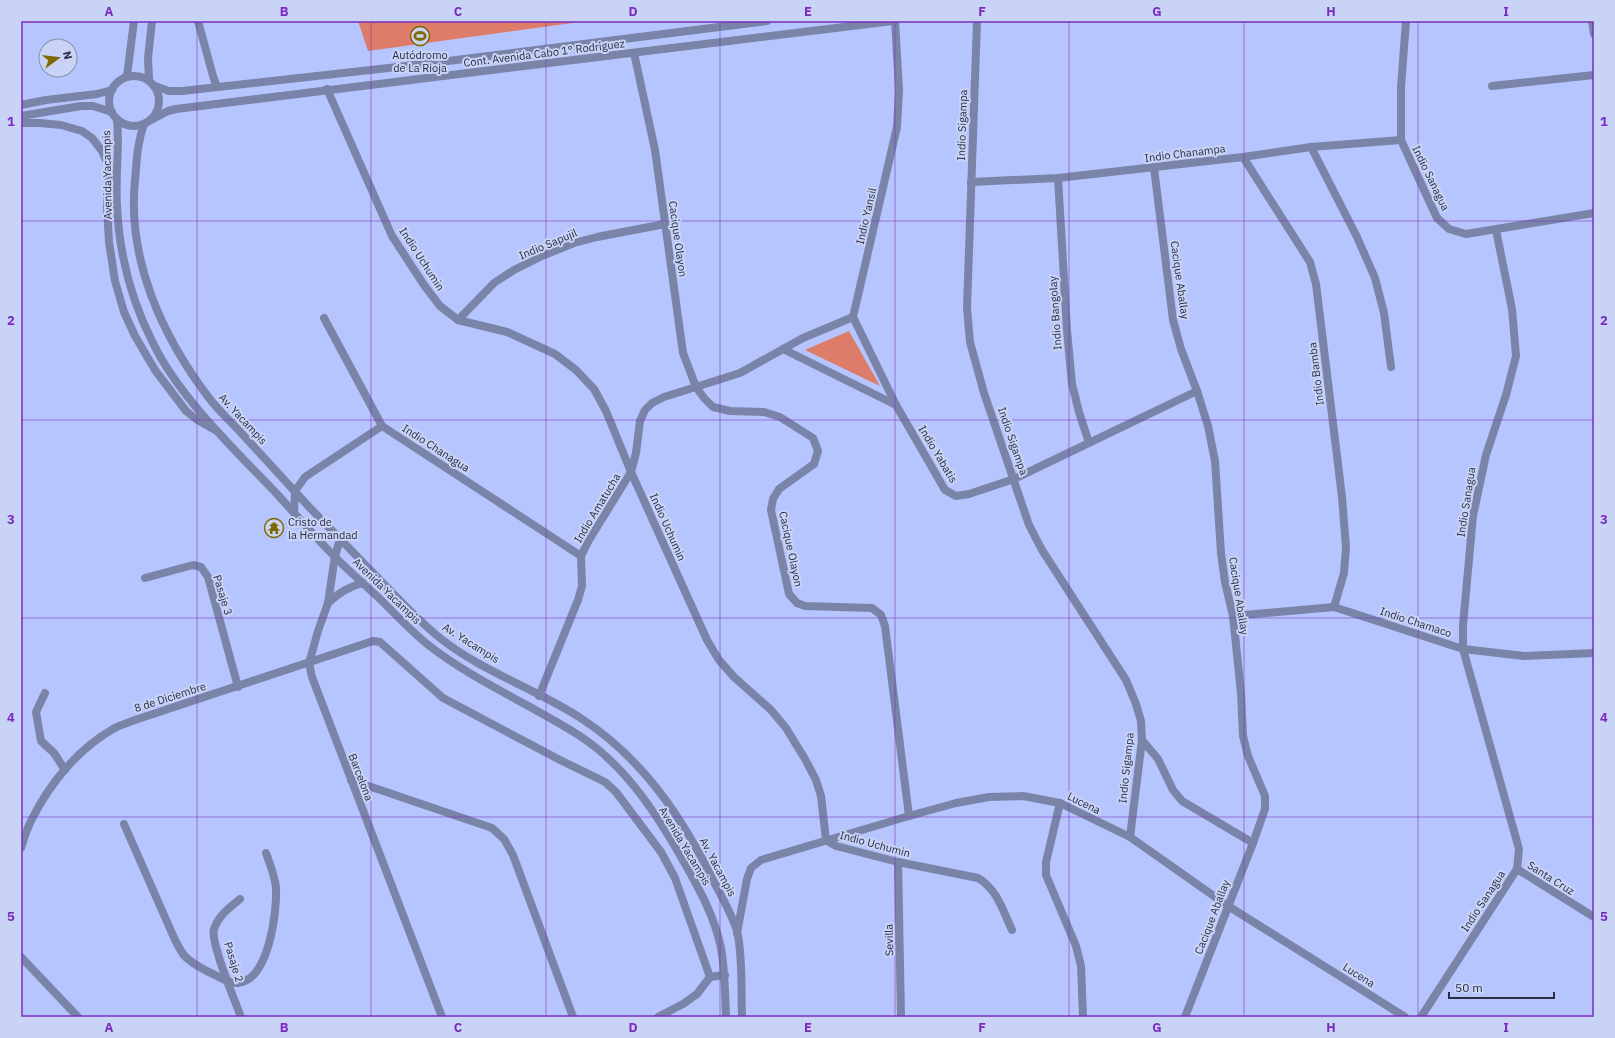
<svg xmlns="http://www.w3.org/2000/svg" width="1615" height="1038" font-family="'IBM Plex Sans',sans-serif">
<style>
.green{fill:#dd7c68}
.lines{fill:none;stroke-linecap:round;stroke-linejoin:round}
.minor{stroke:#7a84a9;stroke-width:8}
.tertiary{stroke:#7a84a9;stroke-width:8}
.grid{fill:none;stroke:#7b2cbf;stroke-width:1;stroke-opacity:0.55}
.labels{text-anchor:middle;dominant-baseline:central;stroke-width:4;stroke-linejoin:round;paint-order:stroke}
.street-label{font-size:11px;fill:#292e44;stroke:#c9d3f5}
.poi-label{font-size:11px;fill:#292e44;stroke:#c9d3f5}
.neatline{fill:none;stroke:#7b2cbf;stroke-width:1.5}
.grid-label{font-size:13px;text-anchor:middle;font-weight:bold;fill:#7b2cbf}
</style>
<rect width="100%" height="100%" fill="#b6c5fd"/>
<g class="green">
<path d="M358,21H587L368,51Z"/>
<path d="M849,331L880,386L805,350Z"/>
</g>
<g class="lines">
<g class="minor">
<path d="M198,21L213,76L217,87"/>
<path d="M895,21L899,90L897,127L853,317L896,405L945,490L956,496L969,494L1014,479L1197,391"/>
<path d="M977,21L967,308L970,342L984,393L1029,525L1042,550L1126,680L1136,704L1141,721L1142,740L1130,837"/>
<path d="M1406,21L1401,87V140L1437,218L1449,229L1466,234L1594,213"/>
<path d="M1592,21L1594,34"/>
<path d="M634,53L655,150L683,353L696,387L704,398L713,407L730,411L764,412L780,417L813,438L818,451L814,464L779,489L773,499L771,510L789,594L797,603L805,606L872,608L881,615L885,626L909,816"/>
<path d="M155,86L169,91H182L424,64L767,21"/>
<path d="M1492,86L1594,75"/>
<path d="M327,89L392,236L424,285L440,306L458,320L507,332L555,354L576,370L594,389L606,411L631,472L707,640L719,660L734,677L771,710L786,728L805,759L816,780L821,796L826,840L836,846L898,862L978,878C997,889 1003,911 1012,930"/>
<path d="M151,120L168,111L176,109C415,78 654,51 893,21"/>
<path d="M1311,147L1357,237L1375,278L1384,313L1391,367"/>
<path d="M1243,157L1310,262L1316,284L1342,497L1346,547L1344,573L1334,607"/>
<path d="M1154,168L1173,320L1181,349L1197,391L1208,426L1215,461L1221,553L1225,582L1233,616L1241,693L1243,736L1248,756L1265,796V809L1253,843L1185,1017"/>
<path d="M1058,178L1067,330L1072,384L1079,412L1089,443"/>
<path d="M971,182L1058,178L1243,157L1311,147L1401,140"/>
<path d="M324,318L382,426L581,556"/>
<path d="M458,320L494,283L514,270L542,256L574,243L597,237L665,224"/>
<path d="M783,349L896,405"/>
<path d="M294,513L295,491L305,477L382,426"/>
<path d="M340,539L335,556L328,603L318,631L309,663L312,677L442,1017"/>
<path d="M145,578L193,565L201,567L208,577L238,687"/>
<path d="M328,603C339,593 348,587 363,583"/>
<path d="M1233,616L1334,607L1463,649L1524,656L1594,653"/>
<path d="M45,693L36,712L41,741L54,753L65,770"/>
<path d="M539,696L578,600L582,586L581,556L589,540L631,472L636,453L640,421L645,410L652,403L664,397L740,373L803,338L853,317"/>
<path d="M1142,740L1158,759L1173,790L1182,801L1253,843"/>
<path d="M351,780L492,828L504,839L513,855L573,1017"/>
<path d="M1060,803L1046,862V875L1076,946L1081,966L1083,1017"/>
<path d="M124,824L175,940C178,945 180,950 183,954C189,962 206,971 215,975C222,979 231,984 238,983C269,980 277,912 276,888C275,876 270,864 266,853"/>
<path d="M21,848C24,838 27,828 32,819C50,783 78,749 113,729C120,725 128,723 135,720L373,641L380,642L443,698L560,760L605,782L616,792L661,852L675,878L710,977L725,975"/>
<path d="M898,862L901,1017"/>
<path d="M1517,869L1594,917"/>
<path d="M240,899C229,908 219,915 214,929C210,942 235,1001 241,1017"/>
<path d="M737,933L747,879L751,868L761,860L909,816L956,803L989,797L1023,796L1060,803L1130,837L1228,906L1405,1017"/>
<path d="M21,957L78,1017"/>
<path d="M658,1017L683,1004L697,994L710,977"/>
<path d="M1421,1017L1517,869L1519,849L1463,649V625L1473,516L1486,455L1506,395L1516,356L1512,309L1496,230"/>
</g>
<g class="tertiary">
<circle cx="134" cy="101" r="25"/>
<path d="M127,76L134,21"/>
<path d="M149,80L148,58L152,21"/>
<path d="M21,105L46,100L97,94L112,90"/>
<path d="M21,116L81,106H93L112,112"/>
<path d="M117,119C120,148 115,176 117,205C119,253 131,300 153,343C179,397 235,450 277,494C296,515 315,537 335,557C350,572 366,586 381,600C396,615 411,631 427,644C474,681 530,704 580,736C627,767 658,816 685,864C700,890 715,918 721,948C725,971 725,994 726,1017"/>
<path d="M21,123H40L61,125L82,131L92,138L102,151L109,167L107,207L109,242L115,281L124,312L135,336L155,370L186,411L196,419L215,430"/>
<path d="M144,124C137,144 137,159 135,180C127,260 162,336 209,398C219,411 232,423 244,436C266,460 288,484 310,508C334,533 358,557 382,582C400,601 419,621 440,638C481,671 536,689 579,717C642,757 683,818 715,884C723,899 732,915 737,931C743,955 741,992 742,1017"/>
</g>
</g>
<path class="grid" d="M197,21V1017M371,21V1017M546,21V1017M720,21V1017M895,21V1017M1069,21V1017M1244,21V1017M1418,21V1017M21,221H1594M21,420H1594M21,618H1594M21,817H1594"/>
<defs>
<symbol id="stadium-ring" viewBox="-11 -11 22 22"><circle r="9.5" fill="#c9d3f5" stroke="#816901" stroke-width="1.5"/><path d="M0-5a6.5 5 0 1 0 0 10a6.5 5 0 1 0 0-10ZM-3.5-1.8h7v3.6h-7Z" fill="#816901"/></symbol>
<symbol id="temple-ring" viewBox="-11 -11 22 22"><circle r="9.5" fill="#c9d3f5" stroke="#816901" stroke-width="1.5"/><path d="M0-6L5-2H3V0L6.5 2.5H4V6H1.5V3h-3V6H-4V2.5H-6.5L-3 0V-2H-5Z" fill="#816901"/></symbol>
</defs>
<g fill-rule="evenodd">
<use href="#stadium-ring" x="409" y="25" width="22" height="22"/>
<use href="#temple-ring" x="263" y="517" width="22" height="22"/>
</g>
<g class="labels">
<g class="street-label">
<text transform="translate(544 53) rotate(-7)">Cont. Avenida Cabo 1° Rodriguez</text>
<text transform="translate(962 125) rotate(-88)">Indio Sigampa</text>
<text transform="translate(1185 153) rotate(-7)">Indio Chanampa</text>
<text transform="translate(107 175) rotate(-91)">Avenida Yacampis</text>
<text transform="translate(1431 178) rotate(64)">Indio Sanagua</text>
<text transform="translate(866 216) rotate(-77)">Indio Yansil</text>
<text transform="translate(678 239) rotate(82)">Cacique Olayon</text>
<text transform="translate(548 244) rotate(-23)">Indio Sapujil</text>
<text transform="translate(422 259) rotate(57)">Indio Uchumin</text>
<text transform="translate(1180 280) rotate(82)">Cacique Aballay</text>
<text transform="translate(1055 313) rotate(-94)">Indio Bangolay</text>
<text transform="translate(1316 374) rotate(-97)">Indio Bamba</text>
<text transform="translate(243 419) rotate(47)">Av. Yacampis</text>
<text transform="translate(1013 441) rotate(71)">Indio Sigampa</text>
<text transform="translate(436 448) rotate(33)">Indio Chanagua</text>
<text transform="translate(938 454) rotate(59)">Indio Yabatis</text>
<text transform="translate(1466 502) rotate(-81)">Indio Sanagua</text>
<text transform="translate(597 508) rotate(-59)">Indio Amatucha</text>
<text transform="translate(668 527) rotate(66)">Indio Uchumin</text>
<text transform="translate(791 549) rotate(78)">Cacique Olayon</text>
<text transform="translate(387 591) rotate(44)">Avenida Yacampis</text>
<text transform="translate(223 595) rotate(73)">Pasaje 3</text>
<text transform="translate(1239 596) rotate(81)">Cacique Aballay</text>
<text transform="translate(1416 622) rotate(18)">Indio Chamaco</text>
<text transform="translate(471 643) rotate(32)">Av. Yacampis</text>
<text transform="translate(170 697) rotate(-18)">8 de Diciembre</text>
<text transform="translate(1126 768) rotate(-84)">Indio Sigampa</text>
<text transform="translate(361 777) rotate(69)">Barcelona</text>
<text transform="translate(1084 803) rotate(26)">Lucena</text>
<text transform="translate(875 844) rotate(15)">Indio Uchumin</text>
<text transform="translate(685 846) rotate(59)">Avenida Yacampis</text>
<text transform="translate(718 867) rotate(62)">Av. Yacampis</text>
<text transform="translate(1551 878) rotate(32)">Santa Cruz</text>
<text transform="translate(1483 901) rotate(-57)">Indio Sanagua</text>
<text transform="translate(1212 917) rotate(-69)">Cacique Aballay</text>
<text transform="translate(889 940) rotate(-91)">Sevilla</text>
<text transform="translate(234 962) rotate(73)">Pasaje 2</text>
<text transform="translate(1359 975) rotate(32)">Lucena</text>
</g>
<g class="poi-label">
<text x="420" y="55">Autódromo<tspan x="420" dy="13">de La Rioja</tspan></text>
<text x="288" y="522" text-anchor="start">Cristo de<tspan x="288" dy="13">la Hermandad</tspan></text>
</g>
</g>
<rect width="1615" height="1038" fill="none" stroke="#c9d3f5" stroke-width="44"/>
<g transform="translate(58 58) rotate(75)"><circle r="19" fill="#c9d3f5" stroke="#8991ae"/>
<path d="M0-3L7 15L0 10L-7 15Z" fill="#816901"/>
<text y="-6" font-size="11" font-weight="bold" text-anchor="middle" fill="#292e44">N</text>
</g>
<path d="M1449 992v6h105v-6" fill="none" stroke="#292e44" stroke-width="2"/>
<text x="1455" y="992" font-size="12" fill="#292e44" stroke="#c9d3f5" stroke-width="3" paint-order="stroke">50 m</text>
<rect x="22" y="22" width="1571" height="994" class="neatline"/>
<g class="grid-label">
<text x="109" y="16">A</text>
<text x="284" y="16">B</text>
<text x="458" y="16">C</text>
<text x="633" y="16">D</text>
<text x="808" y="16">E</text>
<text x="982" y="16">F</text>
<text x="1157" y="16">G</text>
<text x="1331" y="16">H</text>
<text x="1506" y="16">I</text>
<text x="11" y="126">1</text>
<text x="1604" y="126">1</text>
<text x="11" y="325">2</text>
<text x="1604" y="325">2</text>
<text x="11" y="524">3</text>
<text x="1604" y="524">3</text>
<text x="11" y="722">4</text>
<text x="1604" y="722">4</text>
<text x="11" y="921">5</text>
<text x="1604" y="921">5</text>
<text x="109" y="1032">A</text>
<text x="284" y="1032">B</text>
<text x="458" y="1032">C</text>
<text x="633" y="1032">D</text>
<text x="808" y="1032">E</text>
<text x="982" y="1032">F</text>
<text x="1157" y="1032">G</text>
<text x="1331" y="1032">H</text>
<text x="1506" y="1032">I</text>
</g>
</svg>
